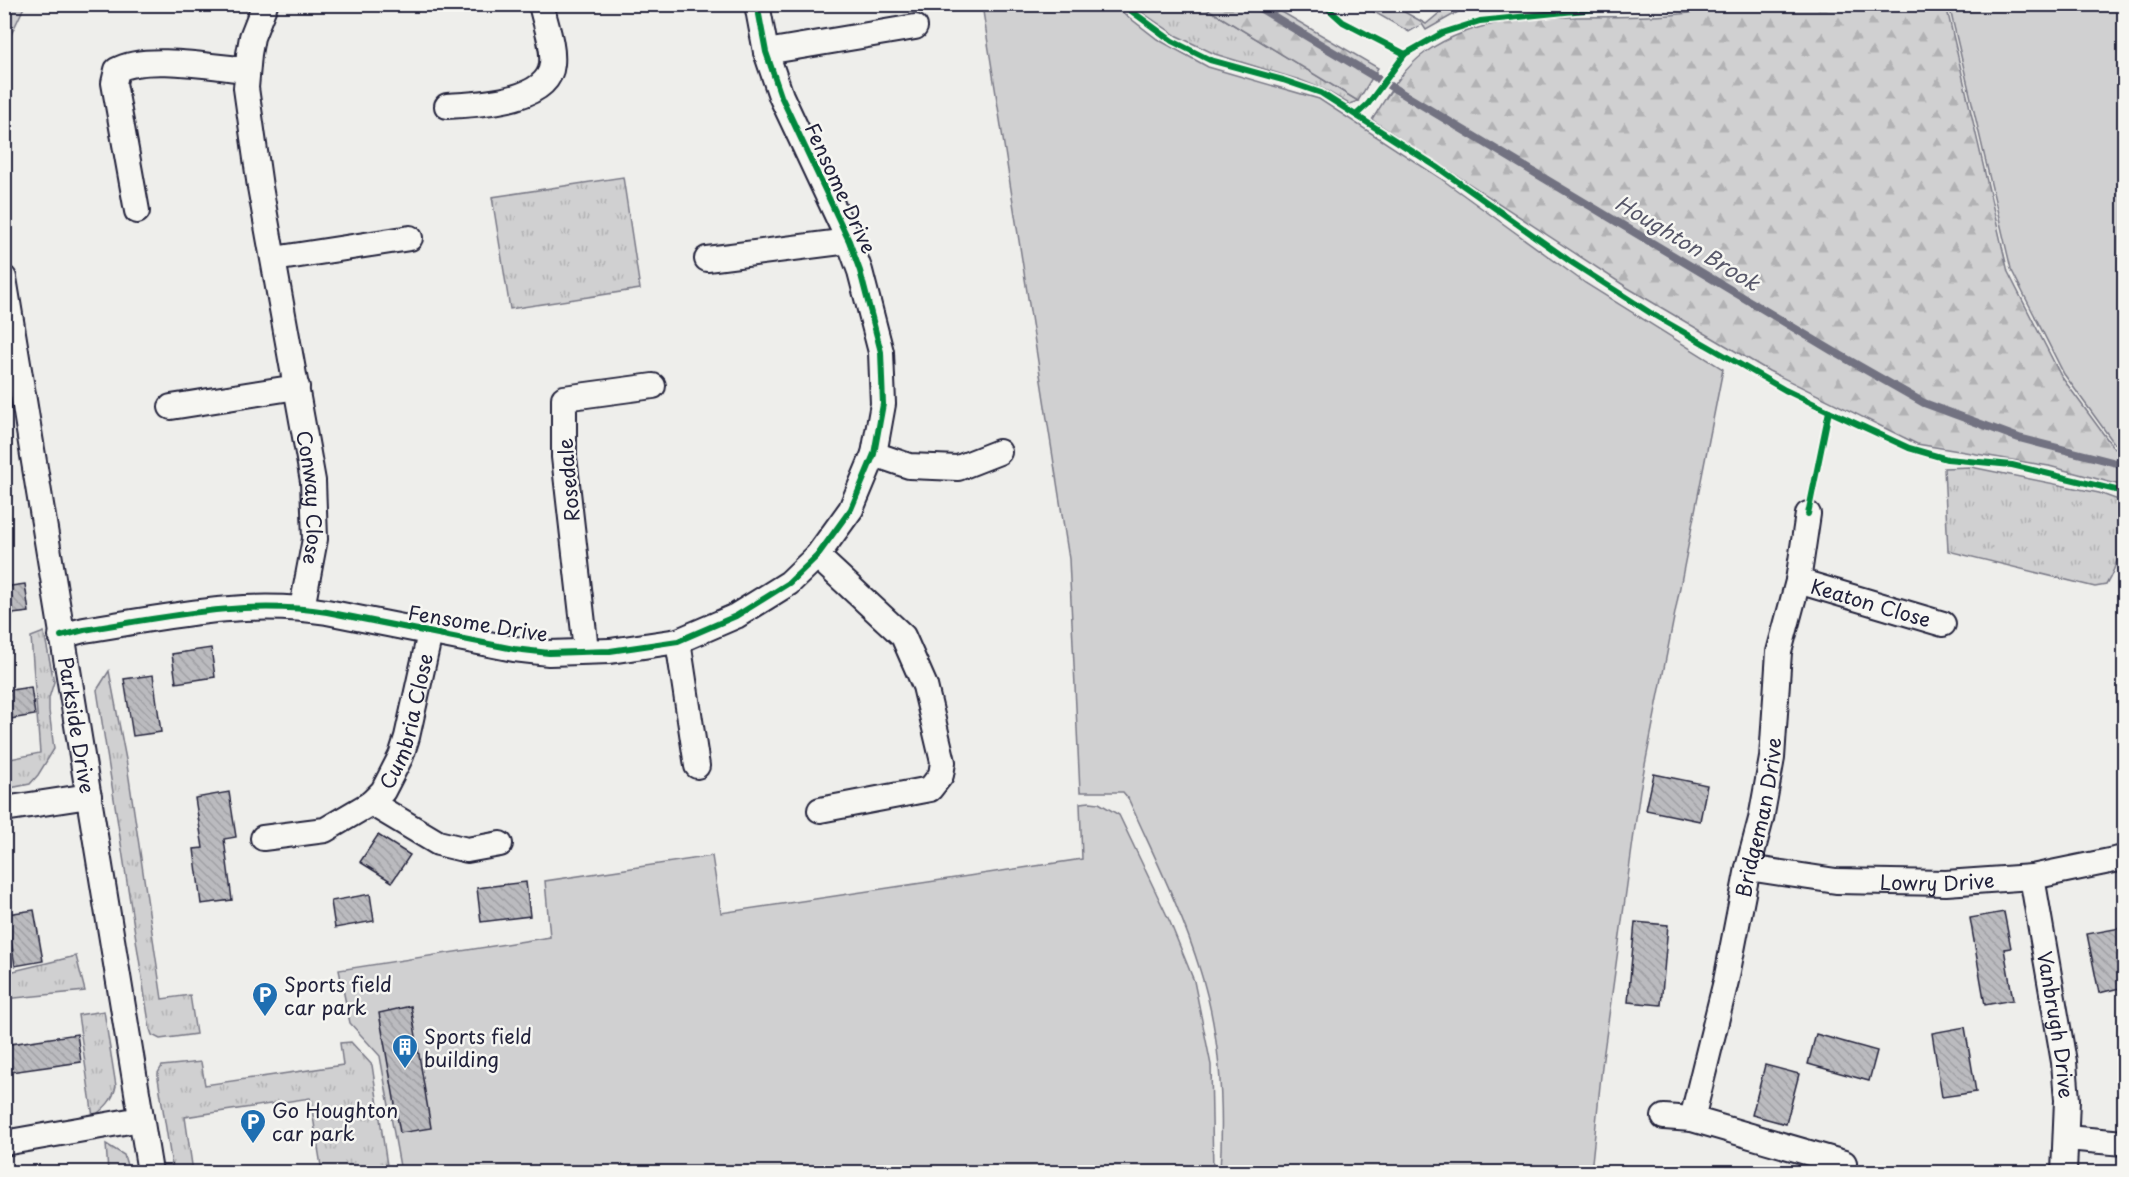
<svg xmlns="http://www.w3.org/2000/svg" width="2129" height="1177" font-family="'Playpen Sans',sans-serif">
<style>
.grass{fill:url(#grass-tufts);stroke:#797986;stroke-width:1.5}
.forest{fill:url(#forest-firs);stroke:#797986;stroke-width:1.5}
.green{fill:#d0d0d1;stroke:#797986;stroke-width:1.5}
.lines{fill:none;stroke-linecap:round;stroke-linejoin:round}
.stream{stroke:#727281;stroke-width:8}
.building{fill:url(#building-back-hatch);stroke:#22223b;stroke-width:1.5}
.street-casing{stroke:#22223b;stroke-width:28}
.street{stroke:#f6f6f2;stroke-width:24}
.cycleway-casing{stroke:#f6f6f2;stroke-width:10}
.cycleway{stroke:#00873e;stroke-width:6}
.labels{text-anchor:middle;dominant-baseline:central;stroke-width:5;stroke-linejoin:round;paint-order:stroke}
.street-label{font-size:20px;fill:#22223b;stroke:#f6f6f2}
.poi-label{font-size:20px;fill:#22223b;stroke:#f6f6f2;text-anchor:start}
.water-label{font-size:21px;font-style:italic;fill:#575769;stroke:#f6f6f2}
</style>
<defs>
<pattern id="grass-tufts" width="24" height="20" patternUnits="userSpaceOnUse" patternTransform="scale(1.5)"><rect width="24" height="20" fill="#d0d0d1"/><path d="M3 7l-1-3M5 7V3M7 7l1-3M15 17l-1-3M17 17v-4M19 17l1-3" fill="none" stroke="#b2b2b4"/></pattern>
<pattern id="forest-firs" width="22" height="20" patternUnits="userSpaceOnUse" patternTransform="scale(1.5)"><rect width="22" height="20" fill="#d0d0d1"/><path d="M5 1l3.5 6h-7zM16 11l3.5 6h-7z" fill="#b2b2b4"/></pattern>
<pattern id="building-back-hatch" width="6" height="6" patternUnits="userSpaceOnUse" patternTransform="scale(1.5)"><rect width="6" height="6" fill="#bbbbbf"/><path d="M-1 5l2 2M0 0l6 6M5-1l2 2" fill="none" stroke="#a0a0a5"/></pattern>
</defs>
<rect width="100%" height="100%" fill="#eeeeeb"/>
<filter id="ink" filterUnits="userSpaceOnUse"><feTurbulence type="fractalNoise" baseFrequency=".0167" numOctaves="2"/><feDisplacementMap in="SourceGraphic" scale="12" xChannelSelector="R" yChannelSelector="G"/><feConvolveMatrix kernelMatrix="1 2 1 2 8 2 1 2 1" color-interpolation-filters="sRGB"/></filter>
<g filter="url(#ink)">
<g class="grass">
<path d="M5,4L25,5L8,41L5,42Z"/>
<path d="M1131,5H1201L1358,101L1349,104L1323,89L1300,80L1215,54L1177,36Z"/>
<path d="M623,177L640,289L510,309L492,197Z"/>
<path d="M1971,467L2099,493L2124,502C2125,531 2121,560 2106,585L2095,587L1948,551L1944,468Z"/>
<path d="M44,632L54,682L49,698V711L54,749L38,775L30,784L5,789V760L40,753L31,637Z"/>
<path d="M109,671L127,765L162,999L190,995L196,1034L160,1039L152,1035L150,1029L97,690Z"/>
<path d="M76,956L85,991L5,999V973Z"/>
<path d="M104,1011L116,1086C113,1101 104,1108 93,1117L78,1015Z"/>
<path d="M351,1042L372,1065L388,1172H322L310,1098L185,1117L193,1172H173L158,1078V1073L162,1066L201,1062L205,1085L343,1065L340,1043Z"/>
<path d="M106,1144L124,1155L129,1172H108Z"/>
</g>
<g class="forest">
<path d="M1730,4L1946,5L2008,272L2061,376L2113,447L2124,451V486L2049,466L1917,444L1769,371L1628,288L1372,120C1388,95 1402,69 1426,52C1496,2 1600,23 1680,14C1697,12 1713,8 1730,4Z"/>
<path d="M1201,5H1270L1378,68L1358,101Z"/>
<path d="M1362,5H1392L1426,24L1449,5H1478L1465,8L1426,30L1422,24L1409,32Z"/>
</g>
<g class="green">
<path d="M982,5H1113L1157,39L1208,67L1319,99L1440,178L1585,283L1723,369L1640,790L1602,1066L1591,1172H1220C1224,1105 1221,1035 1200,970C1182,911 1153,854 1128,798L1123,792H1080L1069,559Z"/>
<path d="M1949,5H2124V446L2114,443L2064,374L2011,269Z"/>
<path d="M1090,802L1099,803L1119,815L1170,922L1194,981L1211,1065L1213,1172H401L380,1056L350,1023L339,970L550,937L545,881L712,856L721,913L1082,859L1080,803Z"/>
</g>
<g class="lines">
<path class="stream" d="M1253,4L1831,350L1924,403L2019,438L2124,465"/>
</g>
<g class="building">
<path d="M25,584L29,612L4,615V587Z"/>
<path d="M211,648L215,677L176,683L172,654Z"/>
<path d="M153,675L161,732L133,736L124,679Z"/>
<path d="M31,687L35,715L4,720V691Z"/>
<path d="M1654,774L1707,785L1700,821L1646,810Z"/>
<path d="M229,792L236,837L224,839L232,900L201,904L194,849L203,848L195,798Z"/>
<path d="M378,835L410,855L392,882L360,862Z"/>
<path d="M526,882L530,916L481,922L477,888Z"/>
<path d="M370,894L374,921L335,928L331,901Z"/>
<path d="M34,910L43,961L15,966L7,914Z"/>
<path d="M2004,912L2011,948L2004,949L2013,1000L1985,1005L1970,918Z"/>
<path d="M1635,922L1668,925L1661,1005L1628,1002Z"/>
<path d="M2120,928L2124,953V987L2099,993L2087,934Z"/>
<path d="M411,1006L431,1128L400,1133L379,1013Z"/>
<path d="M1965,1027L1976,1092L1942,1097L1932,1033Z"/>
<path d="M77,1034L81,1062L4,1073V1045Z"/>
<path d="M1816,1034L1877,1051L1869,1081L1808,1064Z"/>
<path d="M1765,1065L1799,1074L1786,1124L1752,1115Z"/>
</g>
<g class="lines">
<defs>
<g id="street">
<path id="s1" d="M265,4L252,37L249,54L246,88L260,187L313,481L315,539L302,608"/>
<path d="M766,52L915,27"/>
<path d="M447,106C475,104 549,103 552,64C554,45 545,23 541,4"/>
<path d="M137,211L114,83L117,70C145,54 214,67 247,70"/>
<path d="M274,259L410,238"/>
<path d="M707,259L849,241"/>
<path id="s2" d="M4,278L150,1172"/>
<path d="M171,407L297,387"/>
<path d="M874,454L909,466L958,468L999,452"/>
<path d="M817,556L903,636L925,686L943,762L941,775L930,789L820,810"/>
<path id="s3" d="M1798,581L1943,624"/>
<path d="M61,636L84,630C167,617 244,599 327,612L514,649L549,653L610,651L678,641L736,616L789,583L817,556L851,509L874,454L883,404L881,352L860,271L849,241L781,96L766,52L757,4"/>
<path d="M678,641L697,766"/>
<path d="M586,650L564,457V398L653,386"/>
<path d="M371,803L438,843L467,850L500,844"/>
<path d="M4,809L89,796"/>
<path id="s4" d="M263,838L325,830L371,803L383,791L401,756L407,737L430,633"/>
<path id="s5" d="M1748,868L1836,881L1946,883L2032,877L2124,858"/>
<path id="s6" d="M2032,877L2064,1062L2067,1100L2064,1172"/>
<path d="M1664,1117L1692,1119L1844,1163"/>
<path id="s7" d="M1692,1119L1726,981L1748,868L1761,819L1772,758L1779,652L1798,581L1808,514"/>
<path d="M2066,1138L2124,1143"/>
<path d="M4,1143L141,1119"/>
</g>
</defs>
<use href="#street" class="street-casing"/>
<use href="#street" class="street"/>
<defs>
<g id="cycleway">
<path d="M1122,4L1172,41L1210,60L1283,80L1321,93L1437,167L1571,262L1652,314L1785,390L1829,411L1909,448L1947,459L2012,465L2124,492"/>
<path d="M1323,4L1343,22L1405,54"/>
<path d="M1356,115L1368,104L1405,54L1442,33L1480,21L1594,9L1653,4"/>
<path d="M1808,514L1829,411"/>
<path d="M61,636L84,630C167,617 244,599 327,612L514,649L549,653L610,651L678,641L736,616L789,583L817,556L851,509L874,454L883,404L881,352L860,271L849,241L781,96L766,52L757,4"/>
</g>
</defs>
<use href="#cycleway" class="cycleway-casing"/>
<use href="#cycleway" class="cycleway"/>
</g>
</g>
<defs>
<symbol id="parking-pin" viewBox="-11 -11 22 30"><path d="M0 17L-7.5 6A9.5 9.5 0 1 1 7.5 6Z" fill="#1f6fb2" stroke="#f6f6f2"/><path d="M-3.5-5.5H1a3.5 3.5 0 0 1 0 7H-1V5.5H-3.5ZM-1-3.4V-.6H.8a1.4 1.4 0 0 0 0-2.8Z" fill="#fff"/></symbol>
<symbol id="building-pin" viewBox="-11 -11 22 30"><path d="M0 17L-7.5 6A9.5 9.5 0 1 1 7.5 6Z" fill="#1f6fb2" stroke="#f6f6f2"/><path d="M-4-6H4V6H1V3H-1V6H-4ZM-2.5-4.3h1.7v1.8h-1.7ZM.8-4.3h1.7v1.8H.8ZM-2.5-1h1.7V.8h-1.7ZM.8-1h1.7V.8H.8Z" fill="#fff"/></symbol>
</defs>
<g fill-rule="evenodd">
<use href="#parking-pin" x="250" y="980" width="30" height="40"/>
<use href="#building-pin" x="390" y="1032" width="30" height="40"/>
<use href="#parking-pin" x="238" y="1107" width="30" height="40"/>
</g>
<g class="labels">
<g class="street-label">
<text transform="translate(841 188) rotate(65)">Fensome Drive</text>
<text transform="translate(568 480) rotate(-95)">Rosedale</text>
<text stroke="none"><textPath href="#s1" startOffset="502">Conway Close</textPath></text>
<text stroke="none"><textPath href="#s3" startOffset="76">Keaton Close</textPath></text>
<text transform="translate(478 623) rotate(9)">Fensome Drive</text>
<text stroke="none"><textPath href="#s4" startOffset="207">Cumbria Close</textPath></text>
<text stroke="none"><textPath href="#s2" startOffset="453">Parkside Drive</textPath></text>
<text stroke="none"><textPath href="#s7" startOffset="309">Bridgeman Drive</textPath></text>
<text stroke="none"><textPath href="#s5" startOffset="190">Lowry Drive</textPath></text>
<text stroke="none"><textPath href="#s6" startOffset="150">Vanbrugh Drive</textPath></text>
</g>
<g class="poi-label">
<text x="284" y="984">Sports field<tspan x="284" dy="23">car park</tspan></text>
<text x="424" y="1036">Sports field<tspan x="424" dy="23">building</tspan></text>
<text x="272" y="1110">Go Houghton<tspan x="272" dy="23">car park</tspan></text>
</g>
<g class="water-label">
<text transform="translate(1688 242) rotate(31)">Houghton Brook</text>
</g>
</g>
<rect width="2129" height="1177" fill="none" stroke="#f6f6f2" stroke-width="24"/>
<rect x="12" y="12" width="2105" height="1153" fill="none" stroke="#22223b" stroke-width="2" filter="url(#ink)"/>
</svg>
